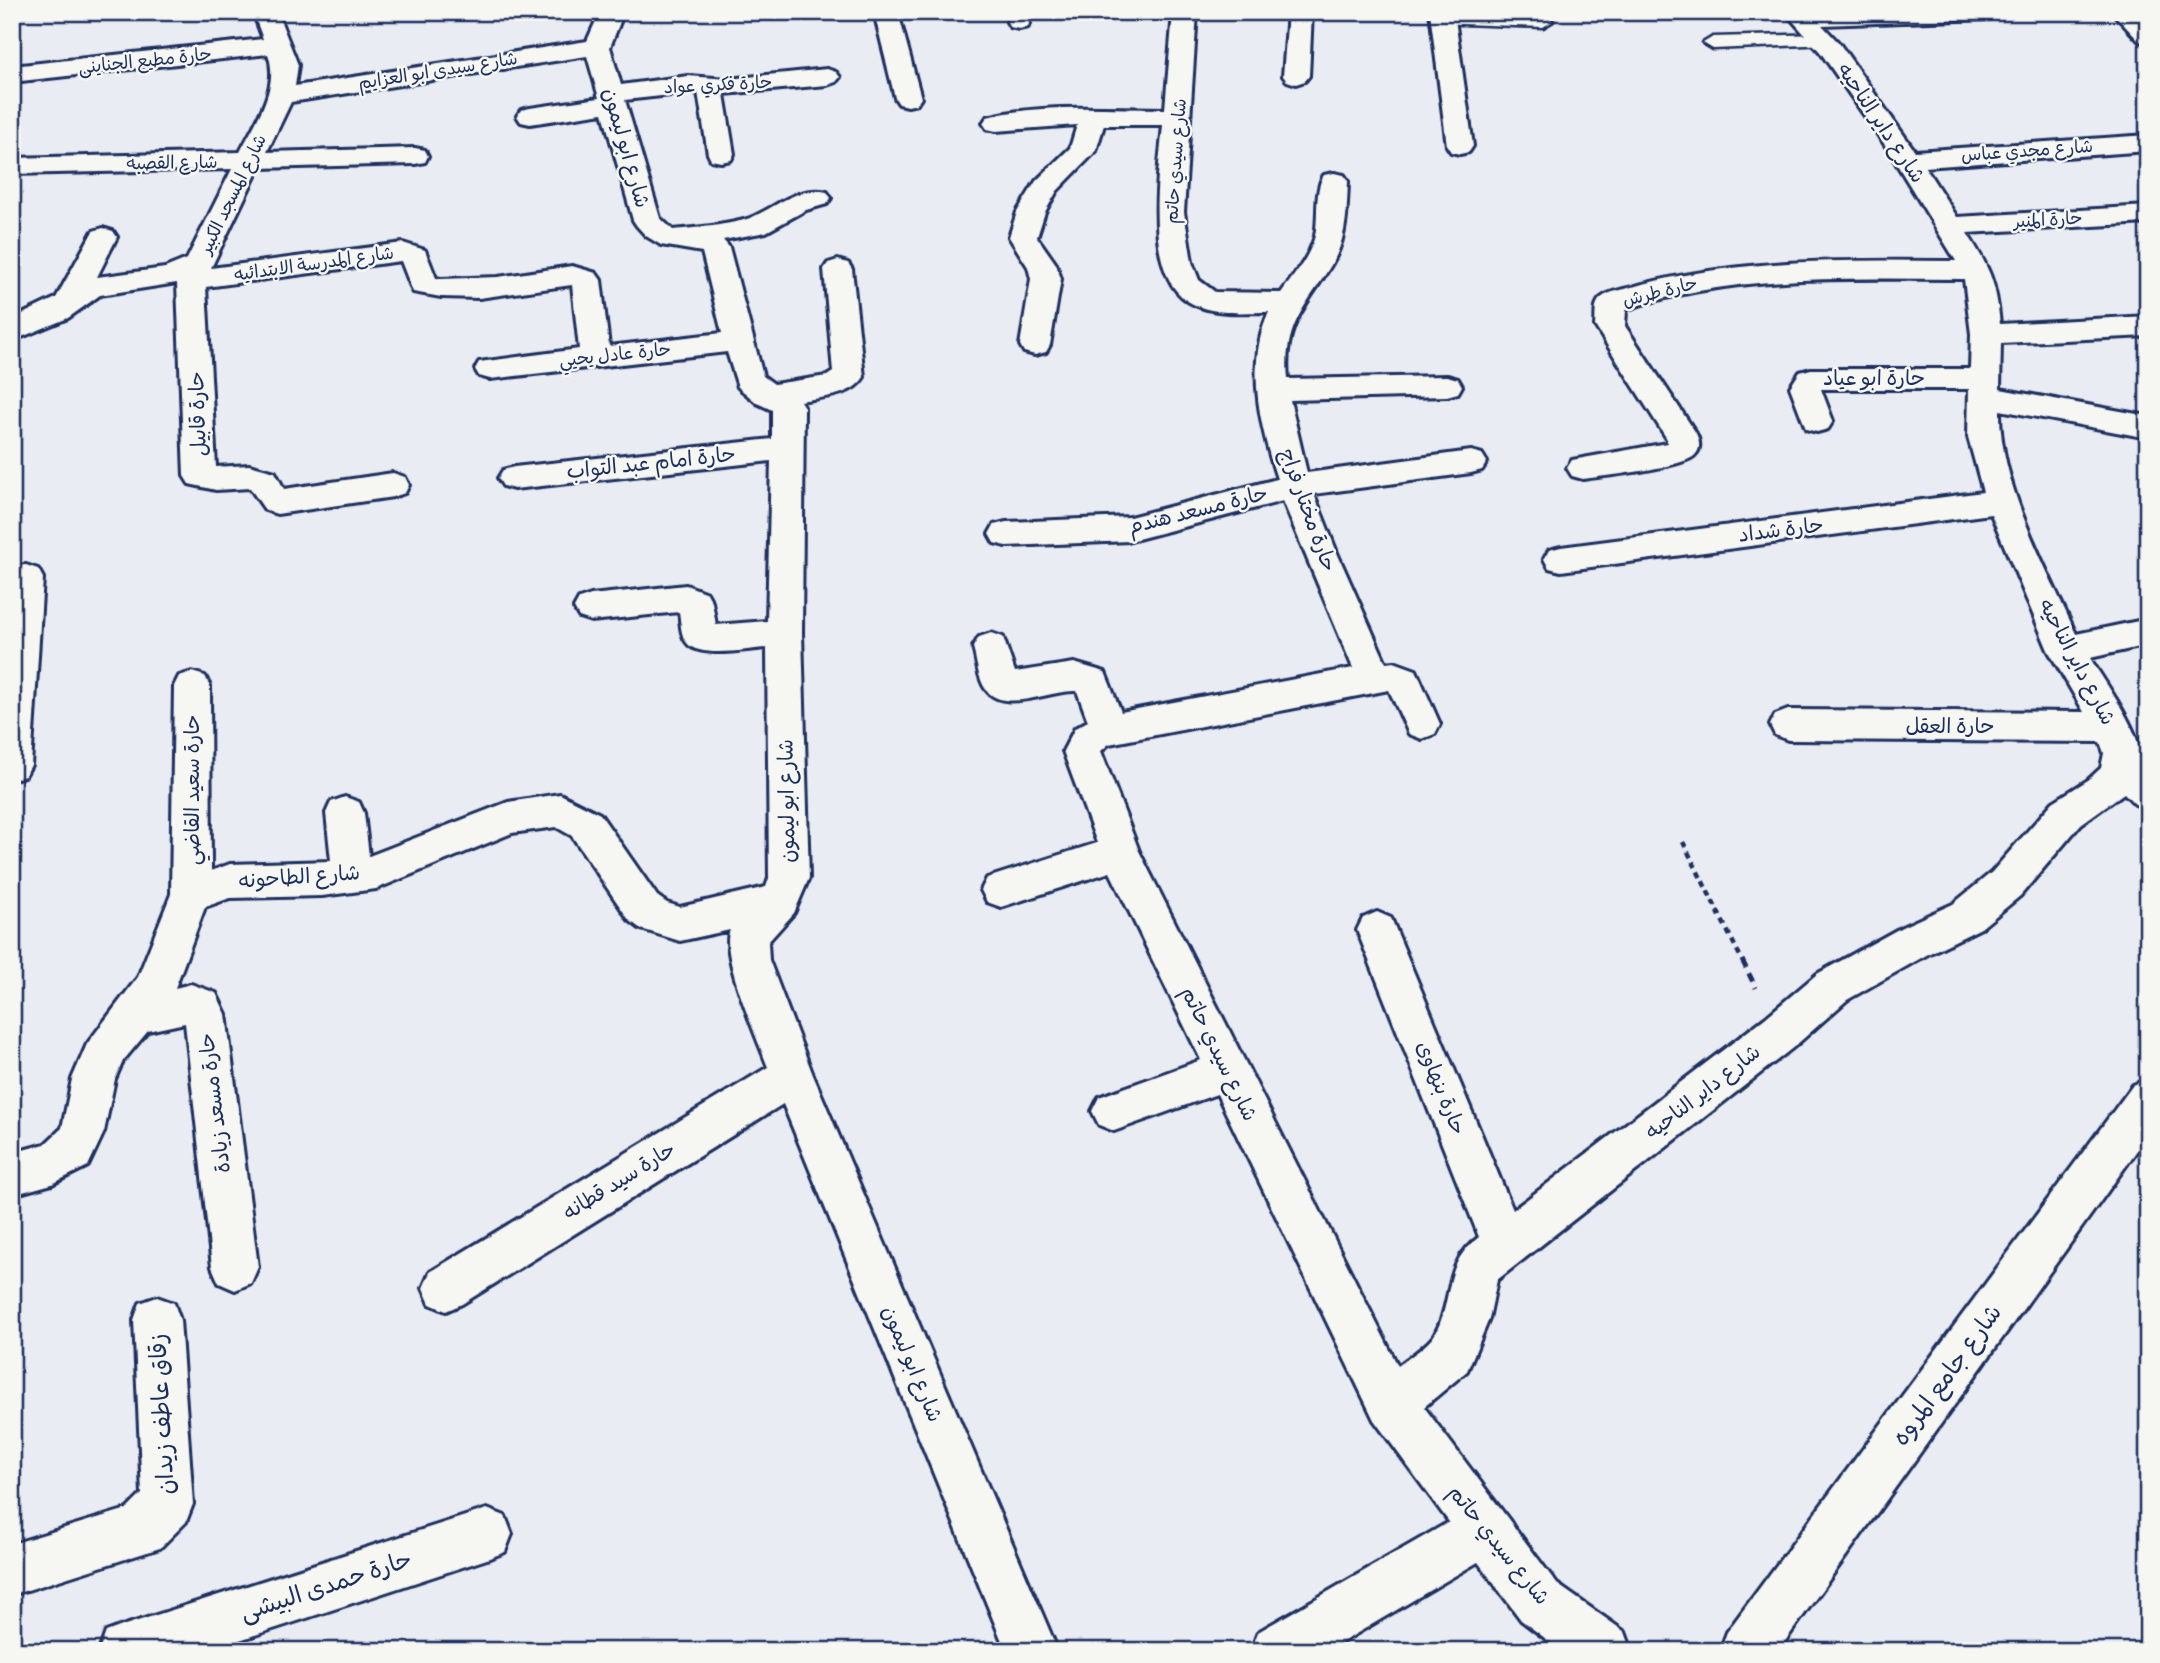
<svg xmlns="http://www.w3.org/2000/svg" width="2160" height="1663" font-family="Pangolin,'Playpen Sans Arabic',sans-serif">
<style>
.lines{fill:none;stroke-linecap:round;stroke-linejoin:round}
.service-casing{stroke:#1b2f5e;stroke-width:5}
.minor-casing{stroke:#1b2f5e;stroke-width:6}
.path-far1{stroke:#1b2f5e;stroke-width:4.5;stroke-dasharray:6 5;stroke-linecap:butt}
.path{stroke:#1b2f5e;stroke-width:5;stroke-dasharray:9 6;stroke-linecap:butt}
.service{fill:#f6f6f2;fill-rule:evenodd}
.minor{fill:#f6f6f2;fill-rule:evenodd}
.labels{text-anchor:middle;dominant-baseline:central;stroke-width:5;stroke-linejoin:round;paint-order:stroke}
.far-street-label{font-size:18px;fill:#1b2f5e;stroke:#f6f6f2}
.street-label{font-size:21px;fill:#1b2f5e;stroke:#f6f6f2}
.near-street-label{font-size:24px;fill:#1b2f5e;stroke:#f6f6f2}
</style>
<rect width="100%" height="100%" fill="#eaecf3"/>
<filter id="ink" filterUnits="userSpaceOnUse"><feTurbulence type="fractalNoise" baseFrequency=".0143" numOctaves="2"/><feDisplacementMap in="SourceGraphic" scale="14" xChannelSelector="R" yChannelSelector="G"/><feConvolveMatrix kernelMatrix="1 2 1 2 8 2 1 2 1" color-interpolation-filters="sRGB"/></filter>
<g filter="url(#ink)">
<g class="lines">
<defs>
<g id="service">
<path d="M1443,13L1543,15L1553,21L1543,27L1436,23L1433,19Z"/>
<path d="M1823,34L1830,36L1833,40L1830,44L1713,49L1703,43L1713,37Z"/>
</g>
<g id="minor">
<path d="M253,12H277L298,65L295,86L587,41L600,12H624L610,47L621,85L688,76L728,79L827,69L836,72L840,77L836,82L827,85L724,94L734,154L731,160L721,162L711,160L708,154L698,92L625,100L660,218L673,230C694,228 731,225 750,218C775,208 798,185 827,192L831,198L827,204L806,210L766,232L723,240L729,247L763,376L774,384L827,376L833,372L824,269L828,263L838,260L848,263L852,269L864,377C852,397 821,397 800,401L804,407L802,633L809,878L794,913L768,942L769,960L813,1075L1058,1651H1006L783,1104L462,1304L446,1311L430,1304L423,1288L430,1272L768,1067C758,1040 719,953 730,930L680,941L641,929L629,920L572,836L556,827L512,833L376,889L322,896L230,898L205,907L175,988L191,984L216,993L226,1014L258,1267L251,1283L235,1290L219,1283L212,1267L185,1023L148,1031L123,1061L115,1079L104,1132L88,1166L52,1184L12,1195V1153L45,1144L62,1128L72,1079L87,1044L138,977L171,894L174,686L179,676L192,672L205,676L210,686L211,871L230,864L331,861L326,813L331,802L345,797L359,802L364,813L369,856L508,802L560,794L600,814L657,896L667,903L680,907L766,887L769,878L767,648C748,649 699,659 687,643C680,635 681,622 679,612L591,621L579,617L574,608L579,599L591,595L686,585L707,593L712,602L716,625L767,621L771,461L514,489L503,486L498,478L503,470L514,467L772,439V410L757,403L738,387L727,352L490,379L479,376L475,369L479,362L579,349L572,285L479,298L441,297L413,292L401,261L206,287L216,467L249,465L275,472L284,489L393,473L405,477L409,485L405,493L393,497L277,514L265,510L250,488L216,490L189,484L184,476L177,283L100,295L68,318L12,341V319L56,298L93,231L103,228L113,231L117,237L97,277L165,268L187,259L232,169L12,174V158L240,152C255,123 280,87 268,54L12,82V66L263,39ZM587,56L599,98L530,108L521,110L517,116L521,122L530,124L603,113L633,220L637,226L646,236L661,245L702,252L722,333L609,346L601,280L596,273L572,266L498,277L441,279L436,278L425,250L403,243L211,268L259,168L415,164L425,162L428,156L425,150L415,148L267,152L291,102Z"/>
<path d="M874,12H898L921,98L917,104L908,106L899,104L895,98Z"/>
<path d="M1008,12H1032L1028,27L1019,29L1010,27L1007,22Z"/>
<path d="M1173,12H1197L1184,212L1192,262L1199,280L1215,292L1281,293C1294,275 1309,258 1315,236C1319,218 1314,190 1324,175L1334,173L1344,175L1348,181C1347,206 1347,233 1336,256C1312,302 1282,319 1288,379L1447,376L1458,379L1462,386L1458,393L1447,396L1290,400L1307,473L1471,451L1482,454L1487,462L1482,470L1471,473L1314,494L1338,555L1386,663L1394,662L1416,670L1440,724L1435,734L1422,739L1409,734L1389,690L1109,744L1101,751L1139,851L1398,1366C1409,1357 1428,1346 1435,1334C1454,1299 1442,1264 1479,1237L1357,930L1363,918L1377,912L1391,918L1513,1210L1765,1018L1817,974L1902,927L1953,904L1992,872L2053,802L2088,780L2101,768L2104,753L2100,742L1788,740L1775,735L1770,725L1775,715L1788,710L2084,712L2048,650L1991,514L1561,571L1549,568L1544,559L1549,550L1561,547L1983,492L1968,437L1969,389H1821L1833,421L1828,429L1817,432L1806,429L1790,387L1800,372L1811,369H1970L1971,334L1964,279C1873,279 1782,275 1693,292C1670,297 1647,301 1626,310L1625,326L1694,430C1699,438 1702,448 1695,455C1683,468 1604,476 1583,479L1572,476L1567,468L1572,460L1667,443V439L1595,326C1596,318 1594,306 1599,300C1607,291 1627,289 1639,285C1743,258 1849,260 1956,261L1885,145L1821,53L1785,12H1998L1995,17L1986,19L1822,25L1839,43L1915,151L2148,135V151L1925,167L1957,217L2148,206V223L1967,233C1990,269 1996,282 2000,324L2148,316V336L2001,343L2000,389L2148,416V438L2000,410C1999,484 2046,567 2076,634L2148,619V645L2090,658C2103,680 2145,737 2140,761L2148,769V809L2135,804L2124,793L2081,824L2020,896L1981,928L1930,953L1847,1000L1795,1046L1497,1280L1489,1319L1467,1371L1424,1407L1557,1584L1625,1632L1632,1651H1562L1521,1620L1478,1562L1327,1651H1251L1258,1632L1449,1522L1374,1420L1217,1094L1114,1131L1099,1125L1092,1111L1099,1097L1201,1060L1110,872L1001,907L987,902L981,890L987,878L1097,843L1063,751L1075,728L1088,721L1077,691C1048,689 995,720 981,680C977,670 976,658 973,647L979,637L991,633L1003,637L1015,672L1074,663L1105,672L1121,712L1353,668L1283,501L1130,541L1006,546L994,543L989,534L994,525L1006,522L1130,517L1277,479C1260,427 1245,364 1269,312C1245,312 1217,315 1195,305C1140,281 1159,171 1163,125H1104L1096,151L1057,191L1045,212L1037,237L1056,264L1061,279L1050,345L1046,352L1035,355L1024,352L1020,345L1031,279L1028,267L1009,237L1017,212L1036,181L1070,148L1077,125L996,131L987,129L983,123L987,117C1044,103 1106,109 1165,109Z"/>
<path d="M1288,12H1312L1309,76L1305,81L1296,84L1287,81L1283,76Z"/>
<path d="M1430,12H1454L1473,146L1469,152L1460,154L1451,152L1447,146Z"/>
<path d="M2112,12H2138L2148,22V43L2139,41Z"/>
<path d="M26,565L38,569L43,578L31,765L25,776L12,780V566Z"/>
<path d="M2148,1079V1135L1778,1651H1720L1727,1632L2133,1085Z"/>
<path d="M157,1297L174,1303L180,1320L193,1504L186,1522L160,1548L12,1595V1544L127,1509L142,1494L134,1320L140,1303Z"/>
<path d="M487,1509L505,1516L512,1534L505,1552L487,1559L206,1651H99L106,1632L125,1625Z"/>
</g>
</defs>
<use href="#service" class="service-casing"/>
<use href="#minor" class="minor-casing"/>
<path class="path-far1" d="M1683,842L1743,962"/>
<path class="path" d="M1742,960L1756,988"/>
<use href="#service" class="service"/>
<use href="#minor" class="minor"/>
</g>
</g>
<g class="labels">
<g class="far-street-label">
<text transform="translate(145 61) rotate(-6)">حارة مطيع الجناينى</text>
<text transform="translate(438 71) rotate(-9)">شارع سيدى ابو العزايم</text>
<text transform="translate(718 85) rotate(-3)">حارة فكري عواد</text>
<text transform="translate(2027 151) rotate(-4)">شارع مجدي عباس</text>
<text transform="translate(1176 161) rotate(-86)">شارع سيدي حاتم</text>
<text transform="translate(172 163) rotate(-1)">شارع القصبه</text>
<text transform="translate(233 194) rotate(-64)">شارع المسجد الكبير</text>
<text transform="translate(2048 220) rotate(-3)">حارة المنير</text>
<text transform="translate(314 264) rotate(-8)">شارع المدرسة الابتدائيه</text>
<text transform="translate(1660 292) rotate(-14)">حارة طرش</text>
<text transform="translate(615 355) rotate(-6)">حارة عادل يحيي</text>
</g>
<g class="street-label">
<text transform="translate(1881 123) rotate(56)">شارع داير الناحيه</text>
<text transform="translate(626 148) rotate(74)">شارع ابو ليمون</text>
<text x="1874" y="378">حارة ابو عياد</text>
<text transform="translate(198 414) rotate(-92)">حارة قابيل</text>
<text transform="translate(651 463) rotate(-6)">حارة امام عبد التواب</text>
<text transform="translate(1198 510) rotate(-14)">حارة مسعد هندم</text>
<text transform="translate(1308 510) rotate(70)">حارة مختار فراج</text>
<text transform="translate(1781 530) rotate(-7)">حارة شداد</text>
<text transform="translate(2077 662) rotate(62)">شارع داير الناحيه</text>
<text x="1950" y="726">حارة العقل</text>
<text transform="translate(192 790) rotate(-90)">حارة سعيد القاضي</text>
<text transform="translate(787 801) rotate(-91)">شارع ابو ليمون</text>
<text transform="translate(299 877) rotate(-4)">شارع الطاحونه</text>
<text transform="translate(1219 1054) rotate(64)">شارع سيدي حاتم</text>
<text transform="translate(1441 1088) rotate(68)">حارة بنهاوى</text>
<text transform="translate(1703 1092) rotate(-38)">شارع داير الناحيه</text>
<text transform="translate(215 1103) rotate(-97)">حارة مسعد زيادة</text>
<text transform="translate(619 1181) rotate(-32)">حارة سيد قطانه</text>
<text transform="translate(912 1364) rotate(67)">شارع ابو ليمون</text>
<text transform="translate(1499 1545) rotate(51)">شارع سيدي حاتم</text>
</g>
<g class="near-street-label">
<text transform="translate(1947 1375) rotate(-54)">شارع جامع المروه</text>
<text transform="translate(162 1414) rotate(-93)">زقاق عاطف زيدان</text>
<text transform="translate(326 1586) rotate(-18)">حارة حمدى البيشى</text>
</g>
</g>
<rect width="2160" height="1663" fill="none" stroke="#f6f6f2" stroke-width="42"/>
<rect x="21" y="21" width="2118" height="1621" fill="none" stroke="#1b2f5e" stroke-width="2.5" filter="url(#ink)"/>
</svg>
